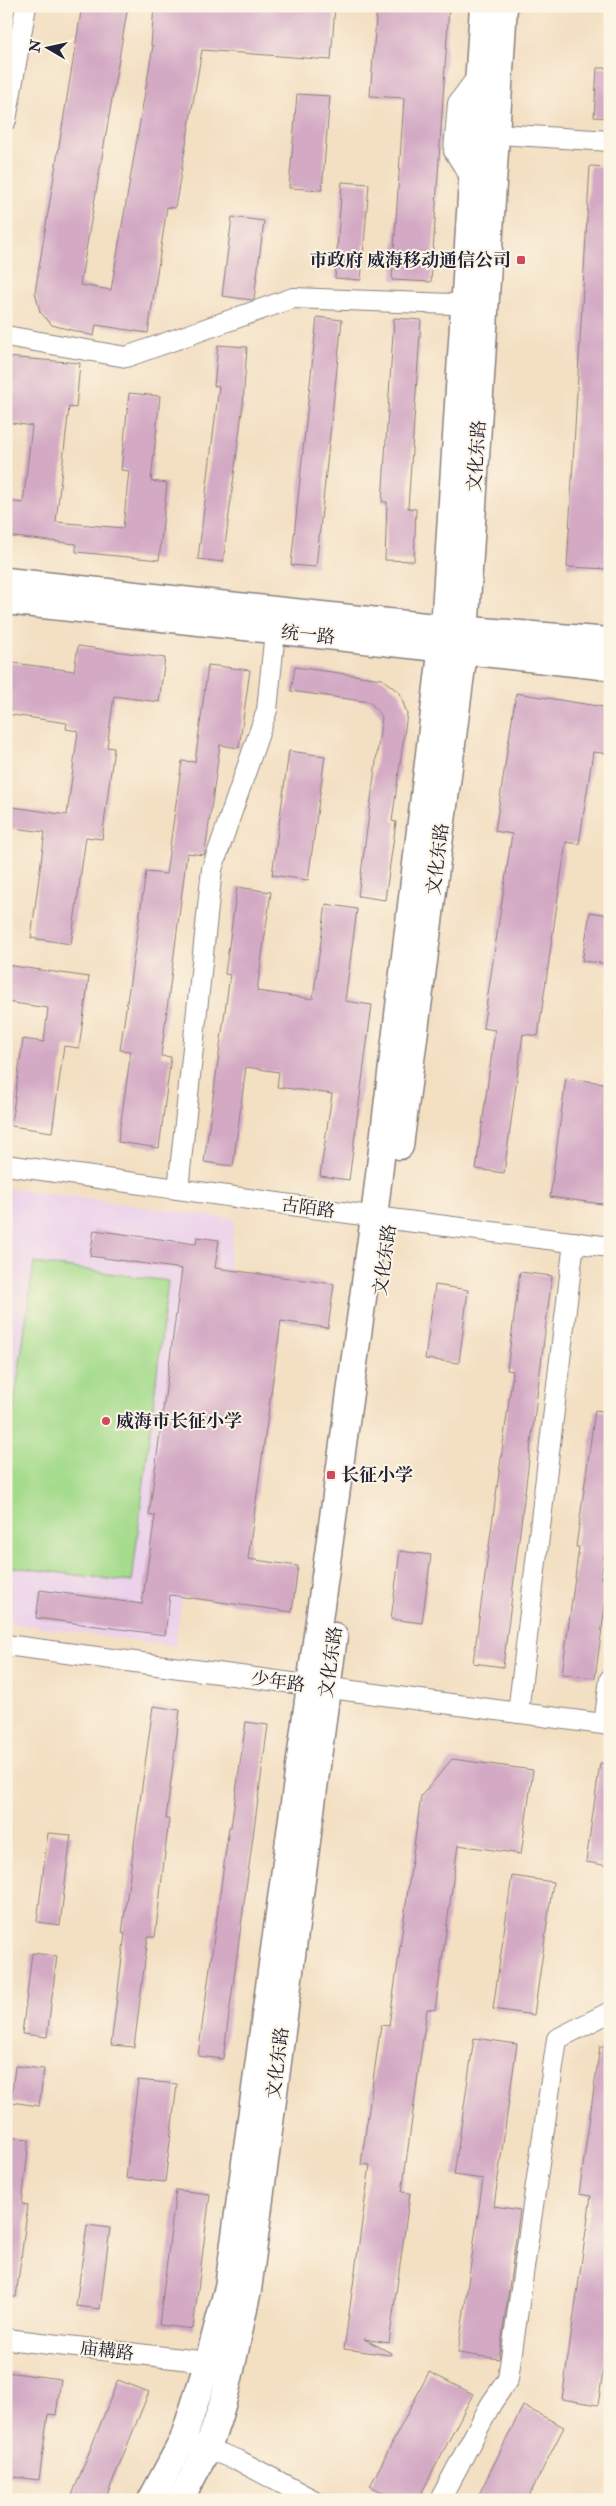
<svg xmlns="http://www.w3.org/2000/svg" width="616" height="2506" font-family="'IM FELL Double Pica','Noto Serif SC',serif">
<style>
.built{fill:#ebd1eb}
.green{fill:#a5db8c;stroke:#647e64}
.building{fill:#d3a9c4}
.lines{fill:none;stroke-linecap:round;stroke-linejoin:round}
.minor-casing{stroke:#8a807e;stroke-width:22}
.major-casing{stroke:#8a807e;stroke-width:29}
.minor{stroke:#fff;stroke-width:20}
.major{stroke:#fff;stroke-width:26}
.poi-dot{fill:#d1495b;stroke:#fcf5e5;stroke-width:2}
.labels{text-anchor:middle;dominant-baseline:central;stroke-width:4;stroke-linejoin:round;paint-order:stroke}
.poi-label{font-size:18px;font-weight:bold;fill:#22223b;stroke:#fcf5e5;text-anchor:start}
.street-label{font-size:18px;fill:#22223b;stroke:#fcf5e5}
</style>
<rect width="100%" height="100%" fill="#fcf5e5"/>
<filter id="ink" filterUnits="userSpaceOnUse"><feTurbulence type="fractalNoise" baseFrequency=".02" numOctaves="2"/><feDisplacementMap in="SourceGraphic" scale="10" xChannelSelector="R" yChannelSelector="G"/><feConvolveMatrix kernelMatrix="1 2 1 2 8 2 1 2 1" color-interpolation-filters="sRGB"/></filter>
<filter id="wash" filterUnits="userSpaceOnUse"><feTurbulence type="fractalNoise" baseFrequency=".0096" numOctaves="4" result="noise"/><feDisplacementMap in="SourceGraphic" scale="20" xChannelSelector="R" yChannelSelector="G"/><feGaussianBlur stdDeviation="1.12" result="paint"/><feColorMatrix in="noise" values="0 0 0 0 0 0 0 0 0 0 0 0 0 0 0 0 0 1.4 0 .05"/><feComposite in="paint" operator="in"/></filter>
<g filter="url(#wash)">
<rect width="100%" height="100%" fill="#f3dfc2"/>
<path class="built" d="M6,1188L235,1219L175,1646L6,1622Z"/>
<path class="green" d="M34,1263L168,1281L132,1582L6,1566V1462Z"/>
<g id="blocks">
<g class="building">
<path d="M82,6H128L80,285L111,290L153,46H151L154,6H335L331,60L202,50L175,208L167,207L148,333L96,325L94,336L52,325L40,312L35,292Z"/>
<path d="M377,6H449L431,282L392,280L404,98L370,96Z"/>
<path d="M597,68H610V118L594,117Z"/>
<path d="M297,94L330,96L322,190L289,188Z"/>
<path d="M590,166L610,167V569L567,567Z"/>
<path d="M342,182L369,184L361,280L335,278Z"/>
<path d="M232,217L264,221L254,299L252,300L222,296Z"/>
<path d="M317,317L342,320L316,567L291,565Z"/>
<path d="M394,318L421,320L408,508L416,509L414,561L385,560L387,502H382Z"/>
<path d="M218,345L247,347L243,404L223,562L198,559L219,386H214Z"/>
<path d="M6,357L80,363L76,408L69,407L56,522L123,528L129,471L121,470L129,393L160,396L151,481L167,483L159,560L76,552V544L6,536V501L23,503L32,426L6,422Z"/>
<path d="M78,646L165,658L159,702L114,696L107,747L114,748L102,839L86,837L71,944L31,938L45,832L6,827V806L67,815L78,731L66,729L67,723L6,714V662L74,671Z"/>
<path d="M208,665L250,670L239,748L220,745L205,852L204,855L187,853L161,1056L171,1057L159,1148L118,1142L131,1051L120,1050L146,872L166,874L182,761L195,762Z"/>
<path d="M295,667L382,679L400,693L407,714L392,821L396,822L385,900L358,896L382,717L370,702L291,691Z"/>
<path d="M516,693L610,708V754L593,752L579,844L566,842L538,1036L523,1034L504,1173L476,1169L495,1030L483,1028L512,834L495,831Z"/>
<path d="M289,751L325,756L308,880L272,875Z"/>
<path d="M237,887L271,892L257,991L313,999L326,904L357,909L345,1001L372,1005L349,1180L320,1176L332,1094L277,1087L279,1072L246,1067L233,1166L204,1162L230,975L225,974Z"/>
<path d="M590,912L610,915V964L582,961Z"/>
<path d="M6,965L89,977L79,1048L64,1046L52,1132L11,1126L23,1039L44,1042L48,1008L6,1002Z"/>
<path d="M566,1078L610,1084V1205L550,1197Z"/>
<path d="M94,1230L196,1244L197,1237L219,1240L215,1268L334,1284L328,1328L281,1321L248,1559L298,1566L292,1612L170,1595L165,1635L36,1618L40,1590L142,1604L155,1516L149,1515L182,1269L90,1256Z"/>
<path d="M520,1272L552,1276L503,1667L473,1663L513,1371L507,1370Z"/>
<path d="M435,1285L468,1290L459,1363L425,1359Z"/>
<path d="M595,1410L610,1412V1515L601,1578L609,1579L595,1678L562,1674L579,1547H576Z"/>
<path d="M400,1551L431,1555L422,1623L391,1619Z"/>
<path d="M153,1706L180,1710L166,1819H169L155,1937H148L134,2047L111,2045L125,1934L122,1933Z"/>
<path d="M246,1722L268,1725L223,2059L198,2056L229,1827H231Z"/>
<path d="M452,1759L533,1770L521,1854L458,1845L435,2010L427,2009L402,2192L410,2193L389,2343L364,2339L391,2353L390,2355L344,2349L370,2165L361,2164L381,2025L389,2026L421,1796Z"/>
<path d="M600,1763L610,1764V1866L586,1862Z"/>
<path d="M48,1833L71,1835L60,1925L37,1922Z"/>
<path d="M512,1876L553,1882L534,2015L493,2009Z"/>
<path d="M32,1953L57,1956L47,2037L22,2034Z"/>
<path d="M474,2038L517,2044L494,2206L520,2210L499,2359L458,2353L483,2179L454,2175Z"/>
<path d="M600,2046L610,2047V2325L598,2405L562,2399L591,2196L579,2194Z"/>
<path d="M15,2066L44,2069L39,2106L11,2102Z"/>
<path d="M138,2080L177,2084L165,2182L126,2178Z"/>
<path d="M6,2137L29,2139L22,2204L28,2205L16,2297H6Z"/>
<path d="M176,2190L210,2194L193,2329L159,2325Z"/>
<path d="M87,2225L110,2228L100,2309L76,2306Z"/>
<path d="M6,2372L61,2379L56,2415L48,2414L39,2480L6,2476L8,2409L6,2408Z"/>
<path d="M429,2372L473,2394L418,2500H397L370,2486Z"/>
<path d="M118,2380L149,2392L105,2500H70Z"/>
<path d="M523,2406L564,2427L527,2500H476Z"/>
</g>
</g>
</g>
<g filter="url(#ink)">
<use href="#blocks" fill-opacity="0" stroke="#8a807e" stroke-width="1"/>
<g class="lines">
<defs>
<g id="minor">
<path d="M6,120L26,6"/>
<path d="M497,134L610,141"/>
<path d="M475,184L454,151L458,103L481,72"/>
<path d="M6,336L126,357L293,298L478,305"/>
<path d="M6,1165L391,1219L610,1247"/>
<path d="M178,1189L212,869L267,710L275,631"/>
<path d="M6,1645L610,1725"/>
<path d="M518,1713L574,1242"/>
<path d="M604,1724L610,1679"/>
<path d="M6,2339L208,2362"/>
<path d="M194,2444L238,2460L313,2500"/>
<path d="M440,2500L491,2404L508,2379L557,2039L610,2012"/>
</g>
<g id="major">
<path d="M6,581L444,628L610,641"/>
<path d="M6,601L610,667"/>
<path d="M400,1146L464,651L504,6"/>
<path d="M151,2500L183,2440L208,2362L228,2287L374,1217L444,628L483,6"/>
<path d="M180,2500C189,2483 199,2466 207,2449C228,2399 236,2342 248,2290L334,1636"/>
</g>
</defs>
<use href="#minor" class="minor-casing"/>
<use href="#major" class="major-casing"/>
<use href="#minor" class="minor"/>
<use href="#major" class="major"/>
</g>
</g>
<g class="poi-dot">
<rect x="516" y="255" width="10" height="10" rx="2.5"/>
<circle cx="106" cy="1421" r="5"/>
<rect x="326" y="1470" width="10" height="10" rx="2.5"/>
</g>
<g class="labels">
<g class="poi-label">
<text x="511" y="260" text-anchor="end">市政府 威海移动通信公司</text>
<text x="116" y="1421">威海市长征小学</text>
<text x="341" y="1475">长征小学</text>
</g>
<g class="street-label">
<text transform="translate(477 456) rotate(-86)">文化东路</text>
<text transform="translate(308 635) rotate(6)">统一路</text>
<text transform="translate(438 859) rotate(-83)">文化东路</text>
<text transform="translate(308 1208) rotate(8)">古陌路</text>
<text transform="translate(385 1260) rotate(-82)">文化东路</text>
<text transform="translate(331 1662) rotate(-82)">文化东路</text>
<text transform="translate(278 1682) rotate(8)">少年路</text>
<text transform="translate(278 2063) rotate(-83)">文化东路</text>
<text transform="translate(107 2351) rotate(7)">庙耩路</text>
</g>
</g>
<rect width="616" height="2506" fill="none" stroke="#fcf5e5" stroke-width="25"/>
<g transform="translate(48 48) rotate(279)" stroke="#fcf5e5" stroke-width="4" paint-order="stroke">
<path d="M0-4L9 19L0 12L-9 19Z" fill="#22223b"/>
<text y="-8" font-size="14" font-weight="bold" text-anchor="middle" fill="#22223b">N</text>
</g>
</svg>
